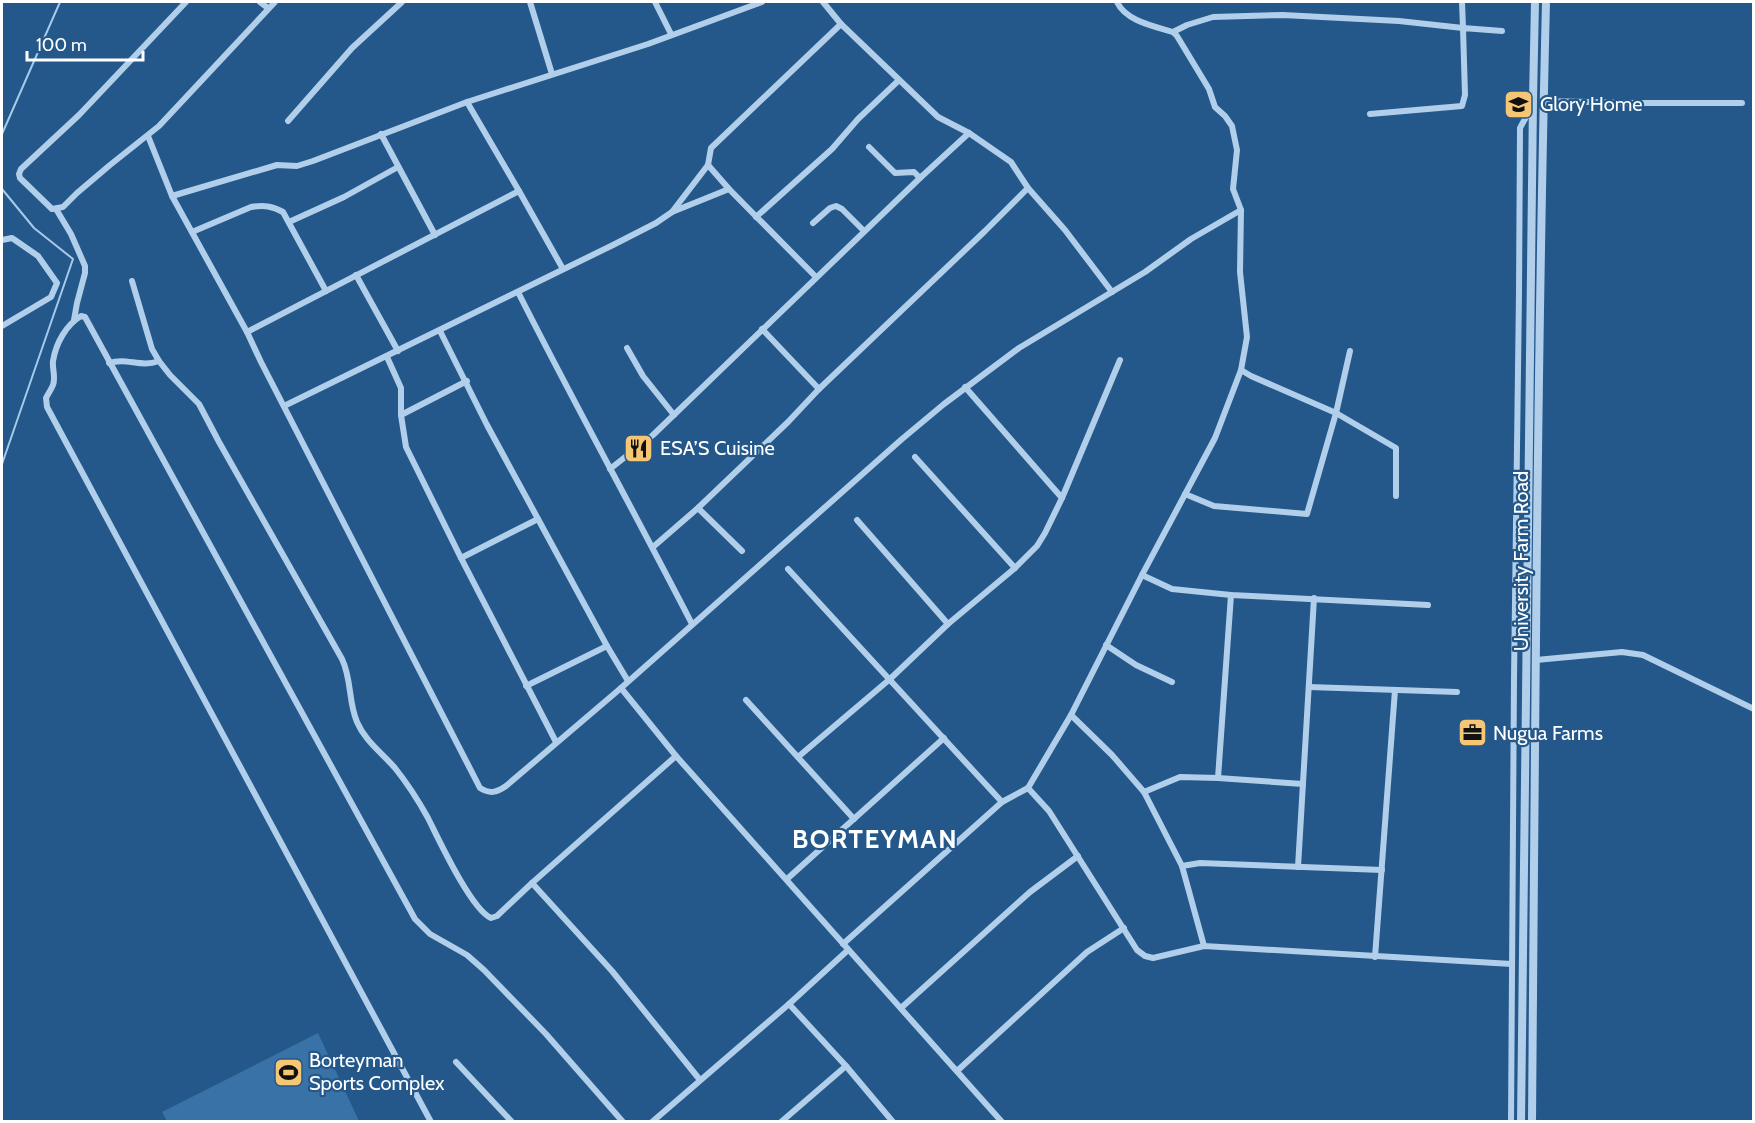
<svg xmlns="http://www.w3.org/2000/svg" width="1755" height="1123" font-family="Cabin,sans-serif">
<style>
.green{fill:#3872a7}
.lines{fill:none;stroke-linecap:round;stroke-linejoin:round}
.stream{stroke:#a5caeb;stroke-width:2}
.minor{stroke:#b1cfea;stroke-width:6}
.tertiary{stroke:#b1cfea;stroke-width:8}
.labels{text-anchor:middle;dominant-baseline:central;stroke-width:4.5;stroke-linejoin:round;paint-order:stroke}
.poi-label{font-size:20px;fill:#fff;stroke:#24588a;text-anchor:start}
.street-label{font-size:20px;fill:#fff;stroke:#24588a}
.district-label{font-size:26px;font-weight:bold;letter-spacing:1.5px;fill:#fff;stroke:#24588a}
</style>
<rect width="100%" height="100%" fill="#24588a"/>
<path class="green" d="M318,1033L359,1121H167L162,1112Z"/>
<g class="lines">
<g class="stream">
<path d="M2,134L60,2"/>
<path d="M2,189L34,228L73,259L2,464"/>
</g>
<g class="minor">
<path d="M186,2L79,115L21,169L19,174L20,178L52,209L63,207L77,193L110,165L159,126L275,2"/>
<path d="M260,2L268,8"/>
<path d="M530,2L552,74"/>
<path d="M655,2L671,34"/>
<path d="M823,2L841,24L938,117L969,133L1011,162L1028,188L1065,230L1112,292"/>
<path d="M1173,32L1187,25L1213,17L1283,15L1399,21L1463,28L1462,2"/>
<path d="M1544,101L1637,103H1742"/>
<path d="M467,102L519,191L563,269"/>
<path d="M1370,114L1462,106L1465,95L1463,28L1502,31"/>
<path d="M288,121L352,48L402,2"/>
<path d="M381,134L435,235"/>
<path d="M148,136L172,196L247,332L261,362L480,788C490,794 496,793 506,786L621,688L902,439L944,404L1019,348L1145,272L1191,239L1241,210"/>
<path d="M869,147L895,173L914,172L920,178"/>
<path d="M708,165L729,189L816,277"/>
<path d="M172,196L277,165L297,166L313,161L467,102L648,44L762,2"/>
<path d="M56,209L71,234L85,266V273L77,303L74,320"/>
<path d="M672,212L708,165L711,148L841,24"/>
<path d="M756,217L832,149L858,119L898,81"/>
<path d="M289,222L344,197L398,167"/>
<path d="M813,223L830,208L836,206L842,209L864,231"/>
<path d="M192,232L251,207C264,205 272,206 283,212L326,291"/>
<path d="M2,240L12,238L38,256L57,283L51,297L2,326"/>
<path d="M356,275L398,351"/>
<path d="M132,281L152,349L159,361L170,375L199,404L219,442L342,659C352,680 348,701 357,722C365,741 381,752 395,768C407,783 418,800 428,818C439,840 471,909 491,918L497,916L532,883L676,756"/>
<path d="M518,292C574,403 635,513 692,624"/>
<path d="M762,329L819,389"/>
<path d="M440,331L487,425L607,646L628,681"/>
<path d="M247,332L519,191"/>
<path d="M627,348L643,376L674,415"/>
<path d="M387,357L401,388V415L406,447L461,558L556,742"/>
<path d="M109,363C127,357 140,368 159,361"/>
<path d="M1241,370L1251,376L1336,413L1396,448V496"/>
<path d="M965,387L1062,498"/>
<path d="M284,406L613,245L656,223L672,212L729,189"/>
<path d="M401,415L467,381"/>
<path d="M915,457L1015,568"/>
<path d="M610,469L653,435L920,178L969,133"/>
<path d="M1185,494L1214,506L1307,514L1336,413L1350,351"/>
<path d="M698,508L742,551"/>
<path d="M857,520L948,624"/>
<path d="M653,547L698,508L788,422L819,389L985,231L1028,188"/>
<path d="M461,558L538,519"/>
<path d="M788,569L1002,802"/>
<path d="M1142,575L1172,589L1231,595L1428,605"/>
<path d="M1106,645L1136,665L1172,682"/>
<path d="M1536,660L1622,652L1643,655L1754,709"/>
<path d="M526,686L607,646"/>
<path d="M1309,687L1457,692"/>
<path d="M621,688L676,756L1002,1122"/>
<path d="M746,700L854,819"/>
<path d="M1071,715L1112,755L1144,792L1182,866L1204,946"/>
<path d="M798,757L890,679L948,624L1015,568L1037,546L1045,533L1062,498L1120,360"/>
<path d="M1218,778L1231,595"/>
<path d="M1028,788L1049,811L1137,950L1145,956L1153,958L1204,946L1512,964"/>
<path d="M1144,792L1180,777L1218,778L1303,784"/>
<path d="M1182,866L1200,863L1382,870"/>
<path d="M1298,867L1314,598"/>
<path d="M787,879L944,738"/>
<path d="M532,883L612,971L700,1080"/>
<path d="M843,944L1002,802L1028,788L1071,715L1142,575L1215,438L1241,370L1247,337L1240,272L1241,210L1233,189L1237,150L1232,126L1225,116L1215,107L1209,89L1177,36L1173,32C1153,26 1126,21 1117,2"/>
<path d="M1375,957L1395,690"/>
<path d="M789,1004L846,1066L893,1122"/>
<path d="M901,1008L1030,892L1078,856"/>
<path d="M456,1062L512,1122"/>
<path d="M957,1071L1087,952L1124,928"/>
<path d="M431,1122L47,407L46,398C48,394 51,390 53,385C56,377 52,369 53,361C56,343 66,325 81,316L85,317L415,919L430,934L467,955L484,970L546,1034L623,1122"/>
<path d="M652,1122L789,1004L848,950"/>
<path d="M781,1122L846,1066"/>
<path d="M1511,1122L1514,679L1519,293L1520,128L1532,106"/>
</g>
<g class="tertiary">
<path d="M1521,1122C1524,748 1527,375 1535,2"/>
<path d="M1532,1122C1535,748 1537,375 1546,2"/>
</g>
</g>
<defs>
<symbol id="school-square" viewBox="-11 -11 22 22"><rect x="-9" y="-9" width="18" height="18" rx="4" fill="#f5c774" stroke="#24588a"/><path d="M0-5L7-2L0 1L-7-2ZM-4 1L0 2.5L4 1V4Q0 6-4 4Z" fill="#111"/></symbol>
<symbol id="restaurant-square" viewBox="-11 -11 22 22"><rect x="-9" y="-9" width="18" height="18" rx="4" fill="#f5c774" stroke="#24588a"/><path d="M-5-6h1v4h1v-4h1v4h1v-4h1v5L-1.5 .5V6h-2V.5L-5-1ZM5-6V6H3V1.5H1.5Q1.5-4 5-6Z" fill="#111"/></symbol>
<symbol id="office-square" viewBox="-11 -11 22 22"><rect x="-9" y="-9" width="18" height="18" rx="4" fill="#f5c774" stroke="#24588a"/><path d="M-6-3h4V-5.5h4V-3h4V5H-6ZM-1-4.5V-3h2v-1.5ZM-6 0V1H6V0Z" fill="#111"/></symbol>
<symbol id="stadium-square" viewBox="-11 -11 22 22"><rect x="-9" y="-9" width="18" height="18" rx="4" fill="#f5c774" stroke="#24588a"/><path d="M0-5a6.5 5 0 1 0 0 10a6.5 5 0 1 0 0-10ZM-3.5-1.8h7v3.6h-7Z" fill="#111"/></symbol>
</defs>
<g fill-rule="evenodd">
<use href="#school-square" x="1502" y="88" width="33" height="33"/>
<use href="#restaurant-square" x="622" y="432" width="33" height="33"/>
<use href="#office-square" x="1456" y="716" width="33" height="33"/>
<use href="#stadium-square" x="272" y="1056" width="33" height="33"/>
</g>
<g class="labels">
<g class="poi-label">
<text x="1540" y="104">Glory Home</text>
<text x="660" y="448">ESA’S Cuisine</text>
<text x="1493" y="733">Nugua Farms</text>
<text x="309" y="1060">Borteyman<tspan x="309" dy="23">Sports Complex</tspan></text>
</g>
<g class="street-label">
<text transform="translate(1521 561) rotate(-90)">University Farm Road</text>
</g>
<g class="district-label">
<text x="875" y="839">BORTEYMAN</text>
</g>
</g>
<rect width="1755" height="1123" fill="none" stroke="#ffffff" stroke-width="6"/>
<path d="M27 51v9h116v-9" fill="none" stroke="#ffffff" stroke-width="3"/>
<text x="36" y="51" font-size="18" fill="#ffffff" stroke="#24588a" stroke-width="4.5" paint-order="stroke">100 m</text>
</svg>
